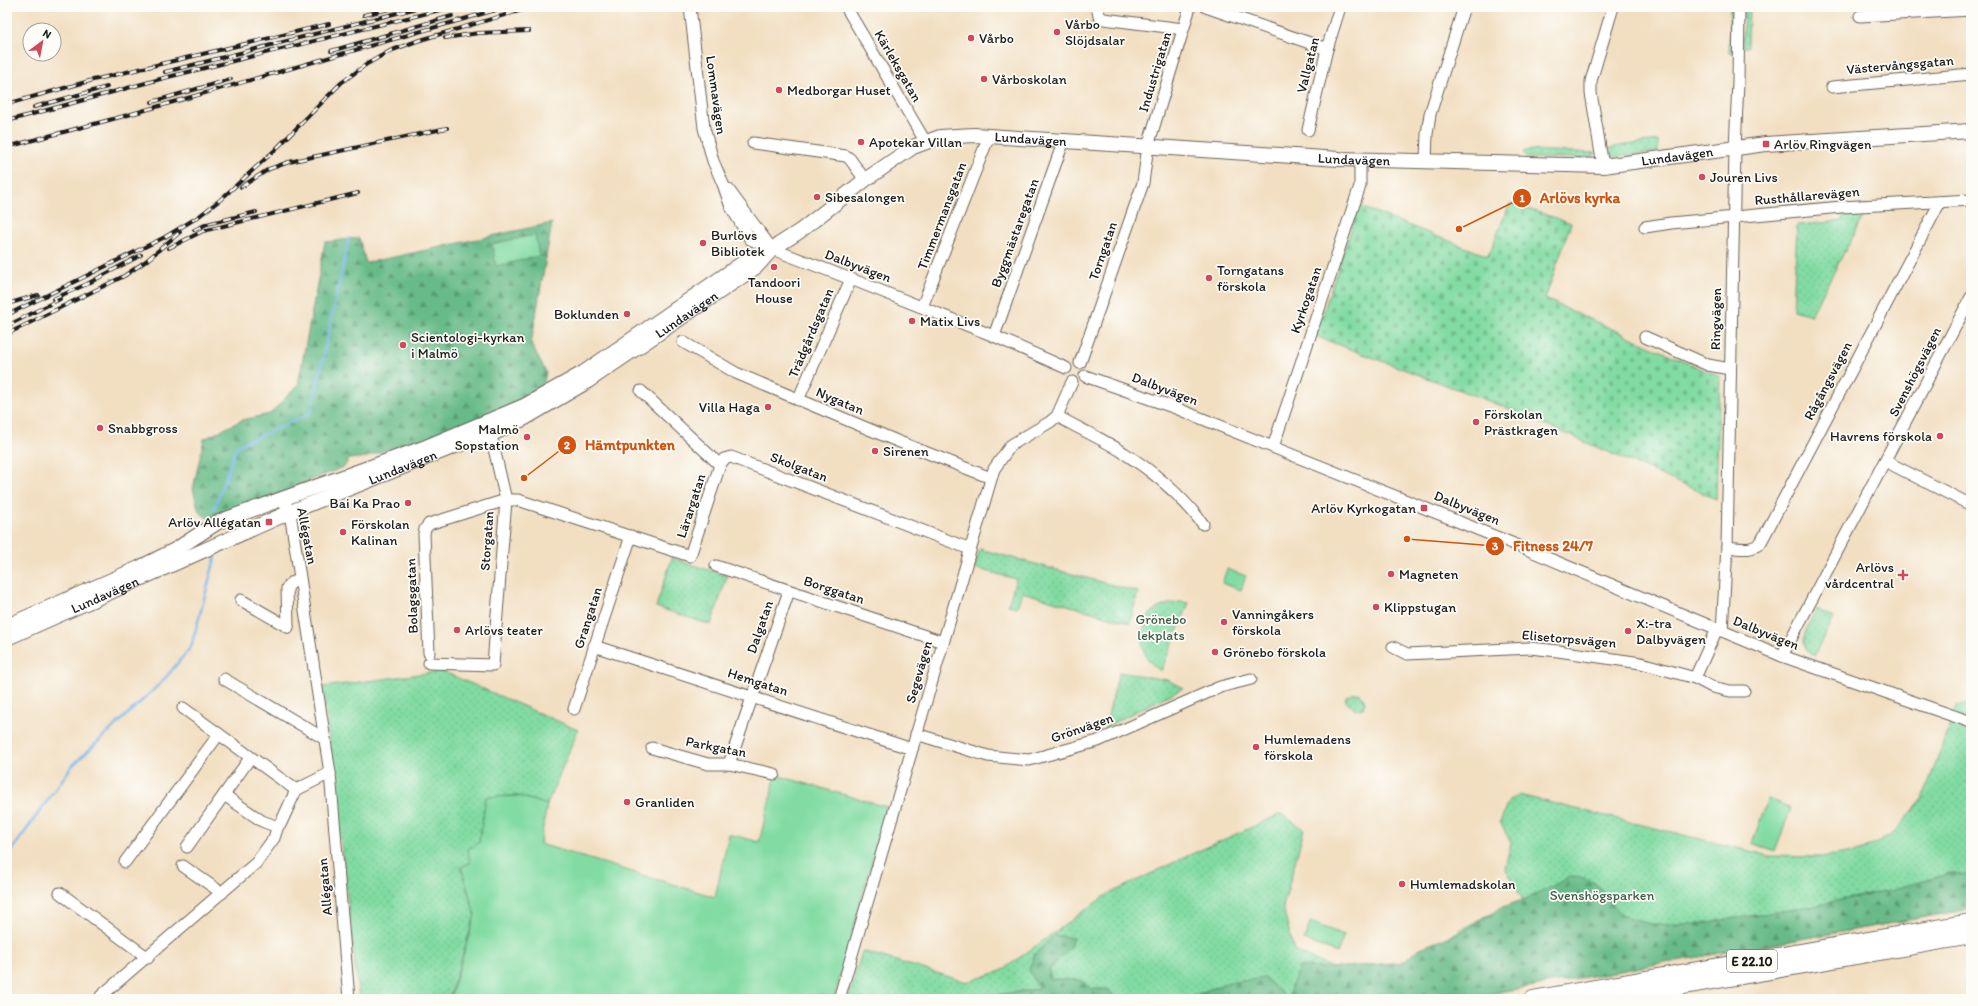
<svg xmlns="http://www.w3.org/2000/svg" width="1978" height="1006" font-family="Itim,sans-serif">
<style>
.grass{fill:url(#grass-dots);stroke:#4e7c5f}
.forest{fill:url(#forest-firs);stroke:#426c52}
.cemetery{fill:url(#cemetery-stones);stroke:#4e7c5f}
.garden{fill:#81dba2;stroke:#4e7c5f}
.lines{fill:none;stroke-linecap:round;stroke-linejoin:round}
.stream{stroke:#77b4e9;stroke-width:2.5}
.minor-casing{stroke:#676056;stroke-width:13}
.major-casing{stroke:#676056;stroke-width:16}
.highway-casing{stroke:#676056;stroke-width:18}
.minor{stroke:#fff;stroke-width:11}
.major{stroke:#fff;stroke-width:14}
.highway{stroke:#fff;stroke-width:16}
.rail-casing{stroke:#1c1c1c;stroke-width:4}
.rail{stroke:#fdfcf7;stroke-width:2.5;stroke-dasharray:8;stroke-linecap:butt}
.poi-dot{fill:#d1495b;stroke:#fdfcf7;stroke-width:1.5}
.labels{text-anchor:middle;dominant-baseline:central;stroke-width:3.5;stroke-linejoin:round;paint-order:stroke}
.shield{fill:#fdfcf7;stroke:#605f5e;stroke-width:1}
.shield-label{font-size:13px;font-weight:bold;fill:#1c1c1c}
.poi-label{font-size:14px;fill:#1c1c1c;stroke:#fdfcf7;text-anchor:start}
.street-label{font-size:14px;fill:#1c1c1c;stroke:#fdfcf7}
.park-label{font-size:14px;fill:#3f5f4b;stroke:#fdfcf7}
.leader{fill:none;stroke:#d4530e;stroke-width:1.5}
.callout-dot{fill:#d4530e;stroke:#fdfcf7;stroke-width:1.5}
.mark-label{font-size:12px;text-anchor:middle;font-weight:bold;fill:#fff}
.callout-label{font-size:15px;text-anchor:middle;font-weight:bold;fill:#d4530e;stroke:#fdfcf7;stroke-width:3.5;stroke-linejoin:round;paint-order:stroke}
</style>
<defs>
<pattern id="grass-dots" width="8" height="8" patternUnits="userSpaceOnUse"><rect width="8" height="8" fill="#81dba2"/><path d="M2 2h.1M6 6h.1" fill="none" stroke="#6fbb8b" stroke-width="1.8" stroke-linecap="round"/></pattern>
<pattern id="forest-firs" width="22" height="20" patternUnits="userSpaceOnUse"><rect width="22" height="20" fill="#68bb88"/><path d="M5 1l3.5 6h-7zM16 11l3.5 6h-7z" fill="#55976e"/></pattern>
<pattern id="cemetery-stones" width="16" height="16" patternUnits="userSpaceOnUse"><rect width="16" height="16" fill="#81dba2"/><path d="M2 7V4a2 2 0 0 1 4 0v3zM10 15v-3a2 2 0 0 1 4 0v3z" fill="#6fbb8b"/></pattern>
</defs>
<rect width="100%" height="100%" fill="#fdfcf7"/>
<filter id="ink" filterUnits="userSpaceOnUse"><feTurbulence type="fractalNoise" baseFrequency=".025" numOctaves="2"/><feDisplacementMap in="SourceGraphic" scale="8" xChannelSelector="R" yChannelSelector="G"/><feConvolveMatrix kernelMatrix="1 2 1 2 8 2 1 2 1" color-interpolation-filters="sRGB"/></filter>
<filter id="wash" filterUnits="userSpaceOnUse"><feTurbulence type="fractalNoise" baseFrequency=".012" numOctaves="4" result="noise"/><feDisplacementMap in="SourceGraphic" scale="16" xChannelSelector="R" yChannelSelector="G"/><feGaussianBlur stdDeviation="0.9" result="paint"/><feColorMatrix in="noise" values="0 0 0 0 0 0 0 0 0 0 0 0 0 0 0 0 0 1.4 0 .05"/><feComposite in="paint" operator="in"/></filter>
<g filter="url(#wash)">
<rect width="100%" height="100%" fill="#f2dfc2"/>
<g class="grass">
<path d="M1730,7H1734L1733,53L1729,52Z"/>
<path d="M1744,7H1749L1748,47H1743Z"/>
<path d="M1658,141V152L1614,157L1607,154L1604,150L1618,146Z"/>
<path d="M1529,150L1596,153L1591,158H1526L1523,152Z"/>
<path d="M1869,206L1811,315L1793,310L1797,225L1843,221L1841,207Z"/>
<path d="M980,549L1138,592L1130,623L1022,592L1017,607L1008,605L1016,579L974,568Z"/>
<path d="M672,558L727,576L711,625L656,607Z"/>
<path d="M1179,602L1189,603L1161,671C1144,661 1138,643 1145,625C1146,622 1148,617 1150,614C1158,606 1168,604 1179,602Z"/>
<path d="M1817,609L1834,618L1814,656C1794,644 1809,624 1817,609Z"/>
<path d="M442,671L578,730L547,805L519,796L486,797L479,843L470,863L461,867L475,915L449,999H359L323,687Z"/>
<path d="M1119,672L1167,680L1183,688L1105,727Z"/>
<path d="M1360,693L1365,702L1363,708L1356,710L1347,703L1345,698L1352,694Z"/>
<path d="M1971,701V908L1876,926L1455,999H848L862,951L967,982L1001,971L1105,896L1185,857L1281,814L1304,829L1283,907L1294,951L1333,968L1403,962L1482,918L1523,900L1505,868L1511,843L1500,822L1509,800L1519,795L1770,856L1821,857L1861,851L1892,835L1923,799L1956,707Z"/>
</g>
<g class="forest">
<path d="M552,223L531,344L546,372L542,391L437,439L414,440L367,457L349,459L344,467L299,485L289,492L209,519L199,512L193,489L204,439L242,420L270,414L298,385L325,242L359,238L366,263Z"/>
<path d="M1971,873V909L1461,999H1185L1226,983L1265,978L1287,998L1299,967L1331,968L1401,963L1420,948L1464,931L1500,908L1536,895L1569,877L1586,878L1600,887L1612,904L1624,916L1650,924H1695L1783,911L1877,893L1949,874Z"/>
<path d="M1055,935L1073,938L1070,947L1049,970L1051,979L1080,980L1092,989H1108L1116,999H986L989,996L1039,989L1029,970L1035,954Z"/>
</g>
<path class="cemetery" d="M1510,203L1571,223L1545,299L1720,377L1716,499L1502,406L1315,336L1359,206L1488,256Z"/>
<g class="garden">
<path d="M535,235L539,256L496,266L492,244Z"/>
<path d="M1227,569L1246,576L1241,590L1222,583Z"/>
<path d="M776,775L887,807L834,999L820,995L817,999H450L475,915L461,867L470,863L468,849L479,843L486,797L519,796L547,805L540,844L715,897L729,834L759,842Z"/>
<path d="M1768,799L1791,808L1775,852L1752,843Z"/>
<path d="M1310,922L1344,935L1337,953L1304,940Z"/>
</g>
<g class="lines">
<g class="stream">
<path d="M214,510L237,446L311,413L349,238"/>
<path d="M7,857L72,766L162,682L191,647L216,555"/>
</g>
</g>
</g>
<g filter="url(#ink)">
<g class="lines">
<defs>
<g id="minor">
<path d="M690,7L704,128L713,161L723,184L731,207L750,239L772,249L851,279L994,336L1066,368"/>
<path d="M846,7L925,141"/>
<path d="M1097,7L1099,16L1104,19L1183,29"/>
<path d="M1206,7L1327,49"/>
<path d="M1860,16L1971,10"/>
<path d="M1832,87L1971,74"/>
<path d="M1308,130L1327,49L1340,7"/>
<path d="M753,143L846,156L850,159L865,180"/>
<path d="M1426,161L1427,134L1430,114L1464,7"/>
<path d="M1603,166L1591,93V81L1613,7"/>
<path d="M728,189L772,249"/>
<path d="M1645,227L1671,223L1841,207L1971,200"/>
<path d="M922,307L989,136"/>
<path d="M994,336L1064,140"/>
<path d="M1645,337L1708,365L1730,369"/>
<path d="M683,342L736,373L897,441L991,478"/>
<path d="M1080,363L1143,183L1148,146L1190,7"/>
<path d="M1085,376L1173,407L1519,546L1782,656L1971,722"/>
<path d="M641,391L720,465L724,459L731,457L970,549"/>
<path d="M798,400L851,279"/>
<path d="M1057,416C1079,429 1103,439 1124,453C1154,472 1181,495 1203,524"/>
<path d="M1273,447L1360,186V160"/>
<path d="M1885,461L1971,505"/>
<path d="M282,498L290,512L291,519L330,773L349,999"/>
<path d="M1727,547C1739,548 1752,552 1761,542L1940,202"/>
<path d="M716,566L943,642"/>
<path d="M241,600L288,627"/>
<path d="M288,627L287,588L291,583L300,580"/>
<path d="M1722,631L1727,547L1735,149L1738,82L1739,7"/>
<path d="M594,646L912,749"/>
<path d="M1393,647L1407,654L1530,648L1558,651L1641,663L1695,678L1712,687L1730,691H1744"/>
<path d="M429,653L424,534L425,529L429,524L506,500H518L690,556L720,465"/>
<path d="M1782,656L1971,297"/>
<path d="M429,663L493,665L506,500L489,427"/>
<path d="M1695,678L1717,629"/>
<path d="M224,679L325,739"/>
<path d="M183,708L296,790L330,773"/>
<path d="M574,709L631,536"/>
<path d="M916,734L988,756L1029,760L1098,741L1220,687L1251,679"/>
<path d="M652,748L708,764H729L774,774"/>
<path d="M729,764L789,591"/>
<path d="M224,795L262,821L275,826L281,823L296,790"/>
<path d="M187,847L250,758"/>
<path d="M125,862L219,734"/>
<path d="M183,866L222,893"/>
<path d="M60,893L148,958"/>
<path d="M101,996L256,863L274,838L278,826"/>
<path d="M839,999L994,469L1011,445L1050,422L1057,416L1072,382"/>
</g>
<g id="major">
<path d="M7,626L139,568L175,550L218,522L426,447L524,406L583,373L747,260L768,251"/>
<path id="s1" d="M7,638L290,512L455,446L492,434L525,418L588,381L756,267L772,249L800,231L865,180L913,147L940,137L974,135L1339,159L1603,166L1766,144L1971,131"/>
</g>
<g id="highway">
<path d="M1533,999L1971,922"/>
<path d="M1609,999L1971,936"/>
</g>
</defs>
<use href="#minor" class="minor-casing"/>
<use href="#major" class="major-casing"/>
<use href="#highway" class="highway-casing"/>
<use href="#minor" class="minor"/>
<use href="#major" class="major"/>
<use href="#highway" class="highway"/>
<defs>
<g id="rail">
<path d="M364,15L397,7"/>
<path d="M445,38L479,33L529,31"/>
<path d="M331,51L452,16"/>
<path d="M165,72L421,7"/>
<path d="M152,102L231,79"/>
<path d="M7,104L93,80L329,24"/>
<path d="M34,107L107,87"/>
<path d="M7,121L164,78L452,7"/>
<path d="M7,147L128,115L506,7"/>
<path d="M241,187L269,169L289,162L447,128"/>
<path d="M194,230L207,224L256,212"/>
<path d="M169,248L203,231L358,193"/>
<path d="M53,299L87,284L141,255"/>
<path d="M7,304L38,295"/>
<path d="M7,315L165,237L198,217L220,200L275,150L341,83L367,64L390,51L417,41L532,7"/>
<path d="M7,326L60,299"/>
<path d="M7,334L124,276L146,261L180,232"/>
</g>
</defs>
<use href="#rail" class="rail-casing"/>
<use href="#rail" class="rail"/>
</g>
</g>
<g class="poi-dot">
<circle cx="1057" cy="32" r="4"/>
<circle cx="971" cy="38" r="4"/>
<circle cx="984" cy="79" r="4"/>
<circle cx="779" cy="90" r="4"/>
<circle cx="861" cy="142" r="4"/>
<rect x="1762" y="140" width="8" height="8" rx="2"/>
<circle cx="1702" cy="177" r="4"/>
<circle cx="817" cy="197" r="4"/>
<circle cx="703" cy="243" r="4"/>
<circle cx="774" cy="267" r="4"/>
<circle cx="1209" cy="278" r="4"/>
<circle cx="627" cy="314" r="4"/>
<circle cx="912" cy="321" r="4"/>
<circle cx="403" cy="345" r="4"/>
<circle cx="768" cy="407" r="4"/>
<circle cx="1476" cy="422" r="4"/>
<circle cx="100" cy="428" r="4"/>
<circle cx="1940" cy="436" r="4"/>
<circle cx="527" cy="437" r="4"/>
<circle cx="875" cy="451" r="4"/>
<circle cx="408" cy="503" r="4"/>
<rect x="1420" y="504" width="8" height="8" rx="2"/>
<rect x="265" y="518" width="8" height="8" rx="2"/>
<circle cx="343" cy="532" r="4"/>
<circle cx="1391" cy="574" r="4"/>
<path d="M1901 569h4v4h4v4h-4v4h-4v-4h-4v-4h4z"/>
<circle cx="1376" cy="607" r="4"/>
<circle cx="1224" cy="622" r="4"/>
<circle cx="457" cy="630" r="4"/>
<circle cx="1628" cy="631" r="4"/>
<circle cx="1215" cy="652" r="4"/>
<circle cx="1256" cy="747" r="4"/>
<circle cx="627" cy="802" r="4"/>
<circle cx="1402" cy="884" r="4"/>
</g>
<g class="labels">
<rect class="shield" x="1727" y="950" width="50" height="22" rx="3"/>
<g class="shield-label">
<text x="1752" y="961">E 22.10</text>
</g>
<g class="poi-label">
<text x="1065" y="24">Vårbo<tspan x="1065" dy="16">Slöjdsalar</tspan></text>
<text x="979" y="38">Vårbo</text>
<text x="992" y="79">Vårboskolan</text>
<text x="787" y="90">Medborgar Huset</text>
<text x="869" y="142">Apotekar Villan</text>
<text x="1774" y="144">Arlöv Ringvägen</text>
<text x="1710" y="177">Jouren Livs</text>
<text x="825" y="197">Sibesalongen</text>
<text x="711" y="235">Burlövs<tspan x="711" dy="16">Bibliotek</tspan></text>
<text x="1217" y="270">Torngatans<tspan x="1217" dy="16">förskola</tspan></text>
<text x="774" y="282" text-anchor="middle">Tandoori<tspan x="774" dy="16">House</tspan></text>
<text x="619" y="314" text-anchor="end">Boklunden</text>
<text x="920" y="321">Matix Livs</text>
<text x="411" y="337">Scientologi-kyrkan<tspan x="411" dy="16">i Malmö</tspan></text>
<text x="760" y="407" text-anchor="end">Villa Haga</text>
<text x="1484" y="414">Förskolan<tspan x="1484" dy="16">Prästkragen</tspan></text>
<text x="108" y="428">Snabbgross</text>
<text x="519" y="429" text-anchor="end">Malmö<tspan x="519" dy="16">Sopstation</tspan></text>
<text x="1932" y="436" text-anchor="end">Havrens förskola</text>
<text x="883" y="451">Sirenen</text>
<text x="400" y="503" text-anchor="end">Bai Ka Prao</text>
<text x="1416" y="508" text-anchor="end">Arlöv Kyrkogatan</text>
<text x="261" y="522" text-anchor="end">Arlöv Allégatan</text>
<text x="351" y="524">Förskolan<tspan x="351" dy="16">Kalinan</tspan></text>
<text x="1894" y="567" text-anchor="end">Arlövs<tspan x="1894" dy="16">vårdcentral</tspan></text>
<text x="1399" y="574">Magneten</text>
<text x="1384" y="607">Klippstugan</text>
<text x="1232" y="614">Vanningåkers<tspan x="1232" dy="16">förskola</tspan></text>
<text x="1636" y="623">X:-tra<tspan x="1636" dy="16">Dalbyvägen</tspan></text>
<text x="465" y="630">Arlövs teater</text>
<text x="1223" y="652">Grönebo förskola</text>
<text x="1264" y="739">Humlemadens<tspan x="1264" dy="16">förskola</tspan></text>
<text x="635" y="802">Granliden</text>
<text x="1410" y="884">Humlemadskolan</text>
</g>
<g class="street-label">
<text transform="translate(1308 65) rotate(-76)">Vallgatan</text>
<text transform="translate(1900 65) rotate(-5)">Västervångsgatan</text>
<text transform="translate(898 66) rotate(60)">Kärleksgatan</text>
<text transform="translate(1155 72) rotate(-73)">Industrigatan</text>
<text transform="translate(716 95) rotate(82)">Lommavägen</text>
<text stroke="none"><textPath href="#s1" startOffset="1157">Lundavägen</textPath></text>
<text stroke="none"><textPath href="#s1" startOffset="1805">Lundavägen</textPath></text>
<text stroke="none"><textPath href="#s1" startOffset="1481">Lundavägen</textPath></text>
<text transform="translate(1807 196) rotate(-5)">Rusthållarevägen</text>
<text transform="translate(942 216) rotate(-69)">Timmermansgatan</text>
<text transform="translate(1015 233) rotate(-70)">Byggmästaregatan</text>
<text transform="translate(1103 251) rotate(-71)">Torngatan</text>
<text transform="translate(858 266) rotate(21)">Dalbyvägen</text>
<text transform="translate(1306 300) rotate(-71)">Kyrkogatan</text>
<text stroke="none"><textPath href="#s1" startOffset="755">Lundavägen</textPath></text>
<text transform="translate(1716 319) rotate(-89)">Ringvägen</text>
<text transform="translate(811 333) rotate(-67)">Trädgårdsgatan</text>
<text transform="translate(1915 372) rotate(-63)">Svenshögsvägen</text>
<text transform="translate(1828 381) rotate(-62)">Rågångsvägen</text>
<text transform="translate(1165 389) rotate(21)">Dalbyvägen</text>
<text transform="translate(840 401) rotate(23)">Nygatan</text>
<text stroke="none"><textPath href="#s1" startOffset="431">Lundavägen</textPath></text>
<text transform="translate(799 467) rotate(21)">Skolgatan</text>
<text transform="translate(691 506) rotate(-72)">Lärargatan</text>
<text transform="translate(1467 508) rotate(22)">Dalbyvägen</text>
<text transform="translate(307 536) rotate(79)">Allégatan</text>
<text transform="translate(487 541) rotate(-86)">Storgatan</text>
<text transform="translate(834 590) rotate(18)">Borggatan</text>
<text stroke="none"><textPath href="#s1" startOffset="107">Lundavägen</textPath></text>
<text transform="translate(412 596) rotate(-92)">Bolagsgatan</text>
<text transform="translate(588 618) rotate(-72)">Grangatan</text>
<text transform="translate(760 627) rotate(-71)">Dalgatan</text>
<text transform="translate(1766 633) rotate(22)">Dalbyvägen</text>
<text transform="translate(1569 639) rotate(5)">Elisetorpsvägen</text>
<text transform="translate(919 672) rotate(-74)">Segevägen</text>
<text transform="translate(758 682) rotate(18)">Hemgatan</text>
<text transform="translate(1082 728) rotate(-19)">Grönvägen</text>
<text transform="translate(716 747) rotate(11)">Parkgatan</text>
<text transform="translate(325 887) rotate(-95)">Allégatan</text>
</g>
<g class="park-label">
<text x="1161" y="619">Grönebo<tspan x="1161" dy="16">lekplats</tspan></text>
<text x="1602" y="895">Svenshögsparken</text>
</g>
</g>
<path class="leader" d="M1459 229L1522 198M524 478L567 445M1407 539L1495 546"/>
<g class="callout-dot">
<circle cx="1459" cy="229" r="4"/>
<circle cx="524" cy="478" r="4"/>
<circle cx="1407" cy="539" r="4"/>
<circle cx="1522" cy="198" r="10"/>
<circle cx="567" cy="445" r="10"/>
<circle cx="1495" cy="546" r="10"/>
</g>
<g class="mark-label">
<text x="1522" y="202">1</text>
<text x="567" y="449">2</text>
<text x="1495" y="550">3</text>
</g>
<g class="callout-label">
<text x="1580" y="203">Arlövs kyrka</text>
<text x="630" y="450">Hämtpunkten</text>
<text x="1553" y="551">Fitness 24/7</text>
</g>
<rect width="1978" height="1006" fill="none" stroke="#fdfcf7" stroke-width="24"/>
<g transform="translate(42 42) rotate(32)"><circle r="19" fill="#fdfcf7" stroke="#a3a29f"/>
<path d="M0-3L7 15L0 10L-7 15Z" fill="#d1495b"/>
<text y="-6" font-size="11" font-weight="bold" text-anchor="middle" fill="#1c1c1c">N</text>
</g>
</svg>
